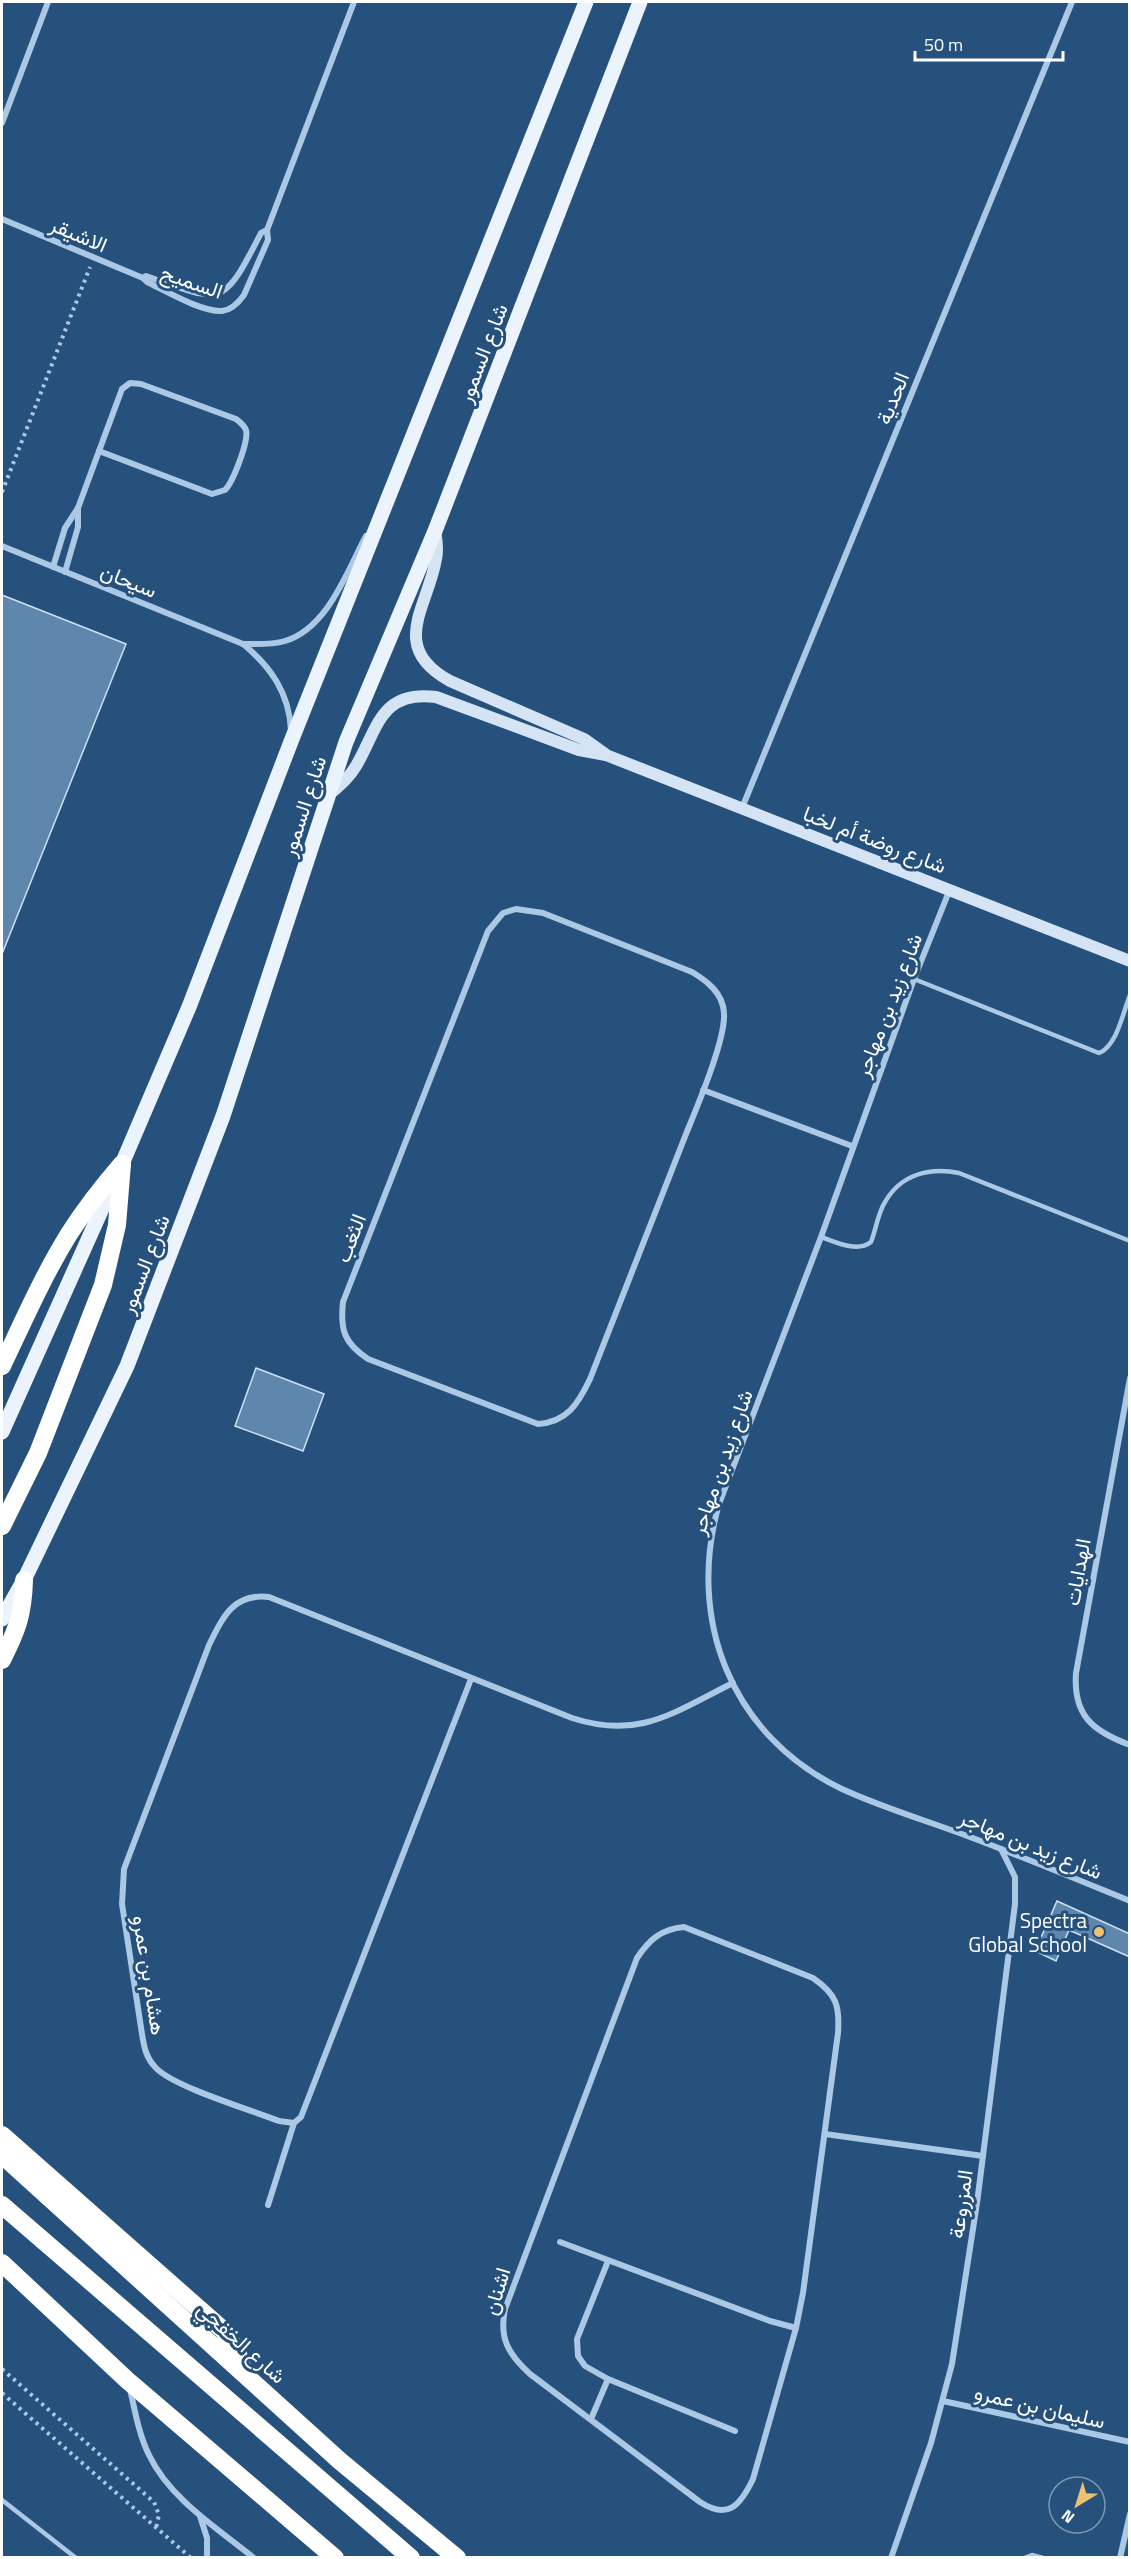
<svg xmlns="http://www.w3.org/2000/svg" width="1131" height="2559" font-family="'Titillium Web',Vazirmatn,sans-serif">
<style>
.building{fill:#5f86ad;stroke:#cee1f4;stroke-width:1.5}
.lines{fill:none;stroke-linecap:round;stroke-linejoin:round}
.path{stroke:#abc8e4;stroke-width:4;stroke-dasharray:3 4.5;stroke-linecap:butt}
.lane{stroke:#abc8e4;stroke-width:4.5}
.street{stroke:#abc8e4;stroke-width:6}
.secondary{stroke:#d4e4f4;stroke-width:12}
.primary{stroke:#ebf3fc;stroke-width:15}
.highway{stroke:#fff;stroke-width:18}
.poi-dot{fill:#edc171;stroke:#26517c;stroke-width:2}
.labels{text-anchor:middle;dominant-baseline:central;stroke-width:6;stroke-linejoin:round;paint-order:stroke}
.street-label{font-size:21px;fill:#fff;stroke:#26517c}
.poi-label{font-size:21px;fill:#fff;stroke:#26517c;text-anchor:end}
</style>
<rect width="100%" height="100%" fill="#26517c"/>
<g class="building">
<path d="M2,595L126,644L2,954Z"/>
<path d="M256,1368L324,1394L303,1451L235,1426Z"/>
<path d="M1057,1901L1130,1934V1957L1069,1930L1056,1961L1035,1951Z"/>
</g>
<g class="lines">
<g class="path">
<path d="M2,492L90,267"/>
<path d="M2,2369L154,2502L159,2515L156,2528"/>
<path d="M2,2393L191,2558"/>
</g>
<g class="lane">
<path d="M914,979L1099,1053C1117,1046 1123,1012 1130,995"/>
<path d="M821,1237C836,1242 857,1253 871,1242C876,1229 878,1213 885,1202C901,1174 930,1167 959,1173L1130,1241"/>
<path d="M2,2500L76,2558"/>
<path d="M1024,2558L1032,2555L1043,2558"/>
</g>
<g class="street">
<path d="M2,123L48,2"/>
<path d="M2,219L143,278L147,282C166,291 201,312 222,311C232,310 239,302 244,295L268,240L267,230"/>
<path d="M143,278L146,276C224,303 222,309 261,233L267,230L354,2"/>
<path d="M130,383L141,384L236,419C240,422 244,425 246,430C249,441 233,482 225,490L212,494L99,451L122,389Z"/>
<path d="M2,546L243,644C271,667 289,693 291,730"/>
<path d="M53,567L65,528L78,508L99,451"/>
<path d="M65,572L78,527V508"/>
<path d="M243,644C257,644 272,645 285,641C328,628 347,571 366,536"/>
<path d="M742,808L1072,2"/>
<path d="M950,889L914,979L821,1237L719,1504C686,1619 731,1736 842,1789C883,1808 928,1821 970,1837C1023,1857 1076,1879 1130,1901"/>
<path d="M516,909L543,913L692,972C707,981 723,993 724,1013C726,1039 697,1107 686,1134C654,1216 622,1298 590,1379C578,1404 567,1422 538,1424L368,1359C344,1343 340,1330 343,1302L488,931L503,913Z"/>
<path d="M703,1090L852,1146"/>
<path d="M1130,1378L1076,1673C1073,1715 1092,1731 1130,1745"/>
<path d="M471,1679L301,2117L294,2123L279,2121C251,2110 174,2087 156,2068C146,2058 144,2047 142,2034L122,1904L124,1869L209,1645C223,1617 233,1593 269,1597L572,1718C640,1740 674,1712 733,1683"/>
<path d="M684,1927L813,1978C836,1994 840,2005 838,2033L803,2293L796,2328L753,2479C740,2506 728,2520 700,2502L530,2374C508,2354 499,2338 505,2309L637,1958C649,1940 661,1929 684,1927Z"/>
<path d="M825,2134L983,2156"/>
<path d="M268,2205L294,2123"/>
<path d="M560,2242L770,2321L796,2328"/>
<path d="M608,2261L577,2339L578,2356L585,2366L608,2379L735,2431"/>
<path d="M130,2389C135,2411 139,2435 149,2455C170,2499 217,2528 254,2558"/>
<path d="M943,2401L1130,2442"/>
<path d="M591,2419L608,2379"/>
<path d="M200,2516L207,2538V2558"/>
<path d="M891,2558L931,2443L952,2364L977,2203L1015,1904V1877L1001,1849"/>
<path d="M1120,2558L1130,2514"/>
</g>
<g class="secondary">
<path d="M435,531C437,541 438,550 436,559C428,607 388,647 450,681L584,739L605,754"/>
<path d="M327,796C339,787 349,778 356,766C378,729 380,690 436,697L579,750L606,755L1130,961"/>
</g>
<g class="primary">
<path d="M2,1432L122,1164L189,1007L292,739L586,2"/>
<path d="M2,1619L24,1580L127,1366L223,1116L346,742L435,531L640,2"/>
</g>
<g class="highway">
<path d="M2,1366C23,1322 43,1276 69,1234C85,1209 103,1186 122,1164"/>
<path d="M2,1526L38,1453L103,1285L117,1225L122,1164"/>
<path d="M2,1660C17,1630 23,1615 24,1580"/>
<path d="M2,2135L223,2330L237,2351L244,2373"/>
<path d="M2,2155L340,2461L457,2558"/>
<path d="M2,2205L411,2558"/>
<path d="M2,2263L127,2380L335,2558"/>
</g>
</g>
<circle class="poi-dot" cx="1099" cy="1932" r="6"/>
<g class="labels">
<g class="street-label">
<text transform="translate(79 234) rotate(23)">الاشيقر</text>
<text transform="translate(192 281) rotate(19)">السميح</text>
<text transform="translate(482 353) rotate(-69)">شارع السمور</text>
<text transform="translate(892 398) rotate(-68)">الحدية</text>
<text transform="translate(129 580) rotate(22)">سيحان</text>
<text transform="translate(303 806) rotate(-72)">شارع السمور</text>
<text transform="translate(875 839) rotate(21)">شارع روضة أم لخبا</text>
<text transform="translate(888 1005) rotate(-69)">شارع زيد بن مهاجر</text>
<text transform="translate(350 1238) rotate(-69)">الثغب</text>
<text transform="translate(144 1264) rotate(-69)">شارع السمور</text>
<text transform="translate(721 1462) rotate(-71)">شارع زيد بن مهاجر</text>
<text transform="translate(1077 1572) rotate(-80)">الهدايات</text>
<text transform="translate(1031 1844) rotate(22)">شارع زيد بن مهاجر</text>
<text transform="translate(150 1975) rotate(81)">هشام بن عمرو</text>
<text transform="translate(960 2204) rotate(-82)">المزروعة</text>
<text transform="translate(496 2291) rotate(-73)">اشنان</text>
<text transform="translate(242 2342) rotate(42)">شارع الخفجي</text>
<text transform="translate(1040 2406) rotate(13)">سليمان بن عمرو</text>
</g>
<g class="poi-label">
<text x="1087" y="1920">Spectra<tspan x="1087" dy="24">Global School</tspan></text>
</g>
</g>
<rect width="1131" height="2559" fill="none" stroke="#ffffff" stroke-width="6"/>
<g transform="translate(1077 2505) rotate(218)"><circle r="28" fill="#26517c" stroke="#7d97b0" stroke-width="1.5"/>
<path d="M0-4.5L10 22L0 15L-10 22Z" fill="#edc171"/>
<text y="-9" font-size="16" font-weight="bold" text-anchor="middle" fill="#ffffff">N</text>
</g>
<path d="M915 51v9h148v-9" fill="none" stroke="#ffffff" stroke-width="3"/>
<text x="924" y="51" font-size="18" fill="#ffffff" stroke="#26517c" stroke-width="4.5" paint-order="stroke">50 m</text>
</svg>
